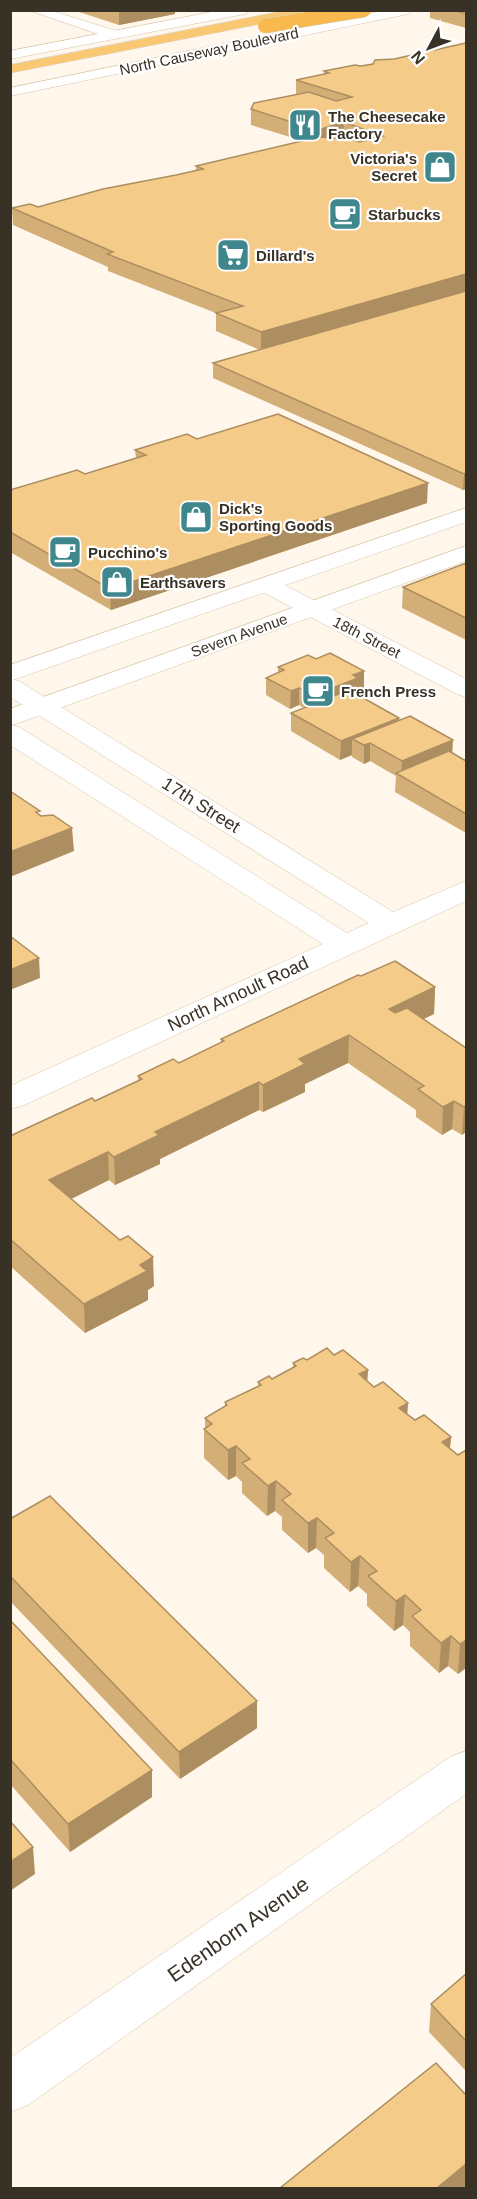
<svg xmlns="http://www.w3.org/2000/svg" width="477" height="2199" font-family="Helvetica,sans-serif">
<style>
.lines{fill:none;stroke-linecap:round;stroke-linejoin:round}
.minor-casing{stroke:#d8c4a7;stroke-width:1}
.tertiary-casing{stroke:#d8c4a7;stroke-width:1}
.trunk-casing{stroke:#d7d6d3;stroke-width:1}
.minor{fill:#fff;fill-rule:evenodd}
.tertiary{fill:#fff;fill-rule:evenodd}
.trunk{fill:#fac772;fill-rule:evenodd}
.motorway-bridge-casing{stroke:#d7d6d3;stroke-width:15;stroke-linecap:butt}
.motorway-bridge{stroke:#f8b94f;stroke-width:14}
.wall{fill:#d3af77}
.shaded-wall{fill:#ac8e61}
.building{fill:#f5cb8a;stroke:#ac8e61;stroke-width:1.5}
.labels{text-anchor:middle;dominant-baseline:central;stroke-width:4.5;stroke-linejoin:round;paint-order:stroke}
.far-street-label{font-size:15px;fill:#383125;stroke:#fff}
.far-poi-label{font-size:15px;font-weight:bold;fill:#383125;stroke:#fff;text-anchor:start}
.street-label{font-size:18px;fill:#383125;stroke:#fff}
.near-street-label{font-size:21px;fill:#383125;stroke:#fff}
</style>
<rect width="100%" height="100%" fill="#fff7eb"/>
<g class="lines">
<defs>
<g id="minor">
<path d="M28,10H49L120,32L122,35L120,38H110Z"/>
<path d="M267,578L275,580L466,679V697L457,694L259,590L255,585L259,580Z"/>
<path d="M10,679L19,681L393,912L466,881V901L22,1106L10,1109V1086L323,944L10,745V725L19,727L347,933L369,923L10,697Z"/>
<path d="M466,1751V1794L28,2105L10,2112V2058L450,1757Z"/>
</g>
<g id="tertiary">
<path d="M222,10H251L245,14L10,59V51Z"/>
<path d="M387,10H414L408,14L10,96V88Z"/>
<path d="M466,508V522L10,681V665Z"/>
<path d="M466,546V561L10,726V709Z"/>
</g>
<path id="trunk" d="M288,10H317L311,14L10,73V65Z"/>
</defs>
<use href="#minor" class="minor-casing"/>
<use href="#tertiary" class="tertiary-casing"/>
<use href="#trunk" class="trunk-casing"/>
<use href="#minor" class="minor"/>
<use href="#tertiary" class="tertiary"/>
<use href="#trunk" class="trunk"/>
<defs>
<path id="motorway-bridge" d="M265,26L364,10"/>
</defs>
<use href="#motorway-bridge" class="motorway-bridge-casing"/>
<use href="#motorway-bridge" class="motorway-bridge"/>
</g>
<g class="wall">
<path d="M73,10H175V14L119,25Z"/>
<path d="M430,10H466V28L430,18Z"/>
<path d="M394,59L466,489L463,490L213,378V363L260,350L216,331V313L108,271V267L13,225L12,208L38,207L176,175L196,171V166L300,142V140L251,125V109L296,95V80L324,74V71L361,66Z"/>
<path d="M197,439L427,503L111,610L10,552V490L85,474L136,458L135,450Z"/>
<path d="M466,563V640L402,608L403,587Z"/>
<path d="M316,659L364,671V689L357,691V695L466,761V833L395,792L396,776L370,761L364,764L352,757V755L340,760L291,731V713L304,708L299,705L290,709L266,695V678L278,673V667Z"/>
<path d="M361,976L435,987L434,1014L423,1019L466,1048V1132L462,1135L452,1129L442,1135L416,1117V1110L348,1063L305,1084V1092L263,1112L259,1110L160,1159V1164L115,1185L109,1180L71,1199L154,1286L148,1290V1300L85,1333L10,1266V1136L95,1101L138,1081V1076L179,1063L221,1043V1039Z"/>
<path d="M334,1355L368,1370L367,1381L374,1387L408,1403L407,1414L415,1420L451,1437L450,1448L466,1668L458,1674L448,1666L439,1673L410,1646V1632L403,1625L394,1631L367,1606V1594L358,1586L350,1592L324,1568V1555L316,1548L308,1553L282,1530V1517L275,1511L267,1516L242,1493V1482L236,1476L228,1480L204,1458V1429L205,1428V1418L225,1406V1402L258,1387V1382L272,1379L293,1367V1363Z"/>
<path d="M10,1519L257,1728L180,1779L10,1601Z"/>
<path d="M10,1620L152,1770V1797L70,1852L10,1784Z"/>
<path d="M466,1974V2071L429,2032L431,2004Z"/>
</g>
<g class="shaded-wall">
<path d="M119,10H175V14L119,25Z"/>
<path d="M344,122L343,137L317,145L318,130Z"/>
<path d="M466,274V291L261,350V332Z"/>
<path d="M466,473V489L463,490L464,474Z"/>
<path d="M428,483L427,503L111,610L110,589Z"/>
<path d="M364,671V689L357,691V695L319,711L320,693L353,675Z"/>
<path d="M299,688V705L290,709L291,691Z"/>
<path d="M313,689L312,707L306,709L307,691Z"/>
<path d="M399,718V736L370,743V761L364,764V745L352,739V755L340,760L341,741Z"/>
<path d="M453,740L452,758L401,777L402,761Z"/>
<path d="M72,828L74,851L10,877V852Z"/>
<path d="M39,958L40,978L10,990V970Z"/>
<path d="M435,987L434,1014L387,1037L389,1009Z"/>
<path d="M349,1035L348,1063L305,1084V1092L263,1112V1085L299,1059Z"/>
<path d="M259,1082V1110L160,1159V1164L115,1185L114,1157L155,1132Z"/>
<path d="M454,1101L452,1129L442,1135L443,1107Z"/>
<path d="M466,1105V1132L462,1135L464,1107Z"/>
<path d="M108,1152L109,1180L51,1209L49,1180Z"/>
<path d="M153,1257L154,1286L148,1290V1300L85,1333L84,1304L140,1265Z"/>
<path d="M368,1370L366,1399L359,1374Z"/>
<path d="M408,1403L406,1432L399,1408Z"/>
<path d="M451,1437L448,1467L442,1442Z"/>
<path d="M236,1446V1476L228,1480V1450Z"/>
<path d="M276,1481L275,1511L267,1516L268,1486Z"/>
<path d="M317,1518L316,1548L308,1553V1523Z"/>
<path d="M360,1556L358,1586L350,1592L351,1562Z"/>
<path d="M405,1595L403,1625L394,1631L396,1601Z"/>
<path d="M451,1636L448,1666L439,1673L441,1643Z"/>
<path d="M466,1640V1668L458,1674L460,1644Z"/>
<path d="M257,1701V1728L180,1779L179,1752Z"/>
<path d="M152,1770V1797L70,1852L68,1824Z"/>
<path d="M33,1847L35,1874L10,1891V1862Z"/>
<path d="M466,2164V2188H437Z"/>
</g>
<g class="building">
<path d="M453,10H466V14Z"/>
<path d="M466,43V274L261,332L216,313L243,306L107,254L113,252L12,208L30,204L38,207L103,189L176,175L203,169L196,166L319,137L351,139L359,142L383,136L344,122L318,130L307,129L300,127L301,125L251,109L254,103L309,92L336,101L352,97L296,80L329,73L324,71L355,65L361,66L373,64L375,60L394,59Z"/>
<path d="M466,291V473L464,474L213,363Z"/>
<path d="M278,414L428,483L110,589L10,532V490L77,470L85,474L146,455L135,450L187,434L197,439Z"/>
<path d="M466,563V618L403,587Z"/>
<path d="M330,653L364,671L353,675L358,678L320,693L313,689L307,691L299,688L291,691L266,678L284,670L278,667L308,655L316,659Z"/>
<path d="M349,690L399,718L341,741L291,713Z"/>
<path d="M410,716L453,740L402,761L370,743L364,745L352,739Z"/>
<path d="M449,751L466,761V814L396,773Z"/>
<path d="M10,791L40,811L36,812L41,816L53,815L72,828L10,852Z"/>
<path d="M10,936L39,958L10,970Z"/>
<path d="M395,961L435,987L389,1009L395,1013L407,1008L466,1048V1105L464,1107L454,1101L443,1107L418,1089L424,1086L349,1035L299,1059L305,1064L263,1085L259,1082L155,1132L159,1135L114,1157L108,1152L49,1180L120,1240L128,1236L153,1257L140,1265L147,1271L84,1304L10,1239V1136L92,1098L95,1101L142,1079L138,1076L173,1059L179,1063L224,1041L221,1039L358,975L361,976Z"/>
<path d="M327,1348L334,1355L343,1350L368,1370L359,1374L374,1387L383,1382L408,1403L399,1408L415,1420L424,1415L451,1437L442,1442L458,1455L466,1450V1640L460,1644L451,1636L441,1643L412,1616L421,1610L405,1595L396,1601L368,1576L377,1571L360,1556L351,1562L325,1538L334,1533L317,1518L308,1523L282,1500L291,1494L276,1481L268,1486L242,1463L250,1459L236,1446L228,1450L204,1429L212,1424L205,1418L227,1405L225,1402L261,1385L258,1382L269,1376L272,1379L296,1366L293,1363L303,1358L307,1360Z"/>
<path d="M50,1496L257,1701L179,1752L10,1576V1519Z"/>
<path d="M10,1620L152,1770L68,1824L10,1759Z"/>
<path d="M10,1821L33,1847L10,1862Z"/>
<path d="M466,1974V2041L431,2004Z"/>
<path d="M436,2063L466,2095V2164L437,2188H280Z"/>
</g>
<defs>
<symbol id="restaurant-square" viewBox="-11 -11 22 22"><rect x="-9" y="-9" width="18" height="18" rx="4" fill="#3f878d" stroke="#fff"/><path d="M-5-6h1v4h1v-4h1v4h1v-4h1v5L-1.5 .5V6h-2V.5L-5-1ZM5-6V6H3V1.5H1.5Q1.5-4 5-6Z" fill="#fff"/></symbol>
<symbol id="shop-square" viewBox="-11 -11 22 22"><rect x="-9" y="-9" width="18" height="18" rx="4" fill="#3f878d" stroke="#fff"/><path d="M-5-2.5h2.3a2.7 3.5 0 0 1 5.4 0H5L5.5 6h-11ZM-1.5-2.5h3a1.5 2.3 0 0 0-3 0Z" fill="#fff"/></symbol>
<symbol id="cafe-square" viewBox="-11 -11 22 22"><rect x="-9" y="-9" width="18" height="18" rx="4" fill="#3f878d" stroke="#fff"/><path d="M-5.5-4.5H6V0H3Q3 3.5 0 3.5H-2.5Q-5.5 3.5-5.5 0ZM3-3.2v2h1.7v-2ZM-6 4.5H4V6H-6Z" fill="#fff"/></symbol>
<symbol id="supermarket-square" viewBox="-11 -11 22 22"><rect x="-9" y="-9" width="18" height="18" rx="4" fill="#3f878d" stroke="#fff"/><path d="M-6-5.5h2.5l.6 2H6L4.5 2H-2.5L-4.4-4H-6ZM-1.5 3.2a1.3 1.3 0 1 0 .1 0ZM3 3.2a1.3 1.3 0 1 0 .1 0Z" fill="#fff"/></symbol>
</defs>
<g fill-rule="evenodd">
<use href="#restaurant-square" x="286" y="106" width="38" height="38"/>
<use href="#shop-square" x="421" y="148" width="38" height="38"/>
<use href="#cafe-square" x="326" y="195" width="38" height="38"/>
<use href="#supermarket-square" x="214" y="236" width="38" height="38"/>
<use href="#shop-square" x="177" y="498" width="38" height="38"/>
<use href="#cafe-square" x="46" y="533" width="38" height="38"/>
<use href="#shop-square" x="98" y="563" width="38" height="38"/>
<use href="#cafe-square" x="299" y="672" width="38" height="38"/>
</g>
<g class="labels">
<g class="far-street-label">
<text transform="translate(209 51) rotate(-12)">North Causeway Boulevard</text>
<text transform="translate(239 635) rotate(-20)">Severn Avenue</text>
<text transform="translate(367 637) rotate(27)">18th Street</text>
</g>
<g class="far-poi-label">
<text x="328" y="116">The Cheesecake<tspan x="328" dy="17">Factory</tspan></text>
<text x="417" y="158" text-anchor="end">Victoria's<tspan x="417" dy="17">Secret</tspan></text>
<text x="368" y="214">Starbucks</text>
<text x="256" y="255">Dillard's</text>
<text x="219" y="508">Dick's<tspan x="219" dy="17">Sporting Goods</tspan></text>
<text x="88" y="552">Pucchino's</text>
<text x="140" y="582">Earthsavers</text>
<text x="341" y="691">French Press</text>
</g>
<g class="street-label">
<text transform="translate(201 805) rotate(32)">17th Street</text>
<text transform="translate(238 994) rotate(-25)">North Arnoult Road</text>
</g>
<g class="near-street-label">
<text transform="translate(238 1929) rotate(-35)">Edenborn Avenue</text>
</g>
</g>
<rect width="477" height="2199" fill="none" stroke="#383125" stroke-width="24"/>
<g transform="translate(429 48) rotate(229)" stroke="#ffffff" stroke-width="4.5" paint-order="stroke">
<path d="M0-4.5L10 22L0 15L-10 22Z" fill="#383125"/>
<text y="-9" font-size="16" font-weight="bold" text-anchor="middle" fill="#383125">N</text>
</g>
</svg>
